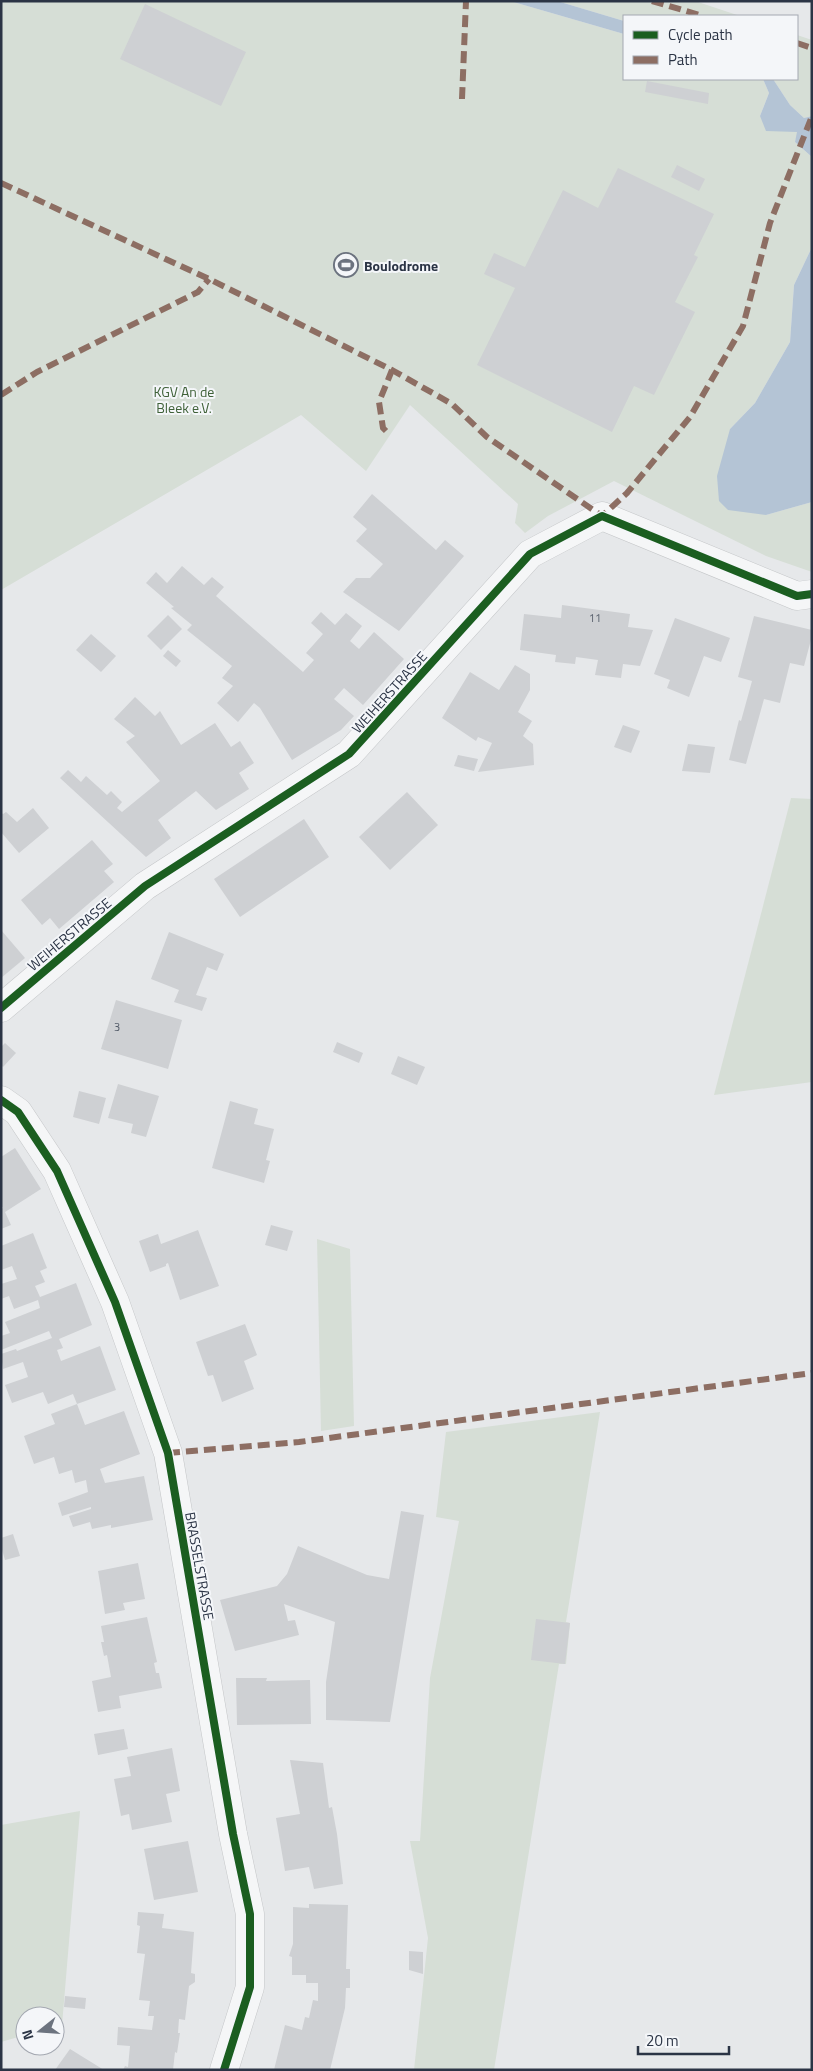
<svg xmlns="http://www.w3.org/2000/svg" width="813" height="2071" font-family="'Titillium Web',sans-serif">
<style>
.green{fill:#d6ded6}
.water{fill:#b4c4d5}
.building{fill:#ced0d3}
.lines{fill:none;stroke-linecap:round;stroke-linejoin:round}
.minor-casing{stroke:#c4c6c8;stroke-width:29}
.minor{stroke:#f5f6f7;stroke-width:28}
.quiet{stroke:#8d6e63;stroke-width:6;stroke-dasharray:12 6;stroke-linecap:butt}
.cycleway-casing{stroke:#f4f6f9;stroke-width:11}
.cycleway{stroke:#1b5e20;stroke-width:8}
.labels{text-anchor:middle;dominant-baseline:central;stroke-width:4;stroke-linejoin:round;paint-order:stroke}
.number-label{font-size:11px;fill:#545c69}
.poi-label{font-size:14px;font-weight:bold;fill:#2b3445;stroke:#f4f6f9;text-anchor:start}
.park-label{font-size:14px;fill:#3f6138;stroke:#f4f6f9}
.street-label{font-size:14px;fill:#2b3445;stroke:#f4f6f9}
</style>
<rect width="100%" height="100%" fill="#e6e8ea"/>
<g class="green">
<path d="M1,1H510L624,34V79H763L769,93L760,116L798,132L795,142L812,157V247L794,285L790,342L755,403L730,429L766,515L812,502V572L766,556L614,481L548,516L525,533L515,523L518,504L410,405L366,471L301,415L1,590Z"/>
<path d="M557,1H695L740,16H624V21Z"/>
<path d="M797,35L812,40V116L804,118L790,105L773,79H797Z"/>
<path d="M791,798L812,799V1082L714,1095Z"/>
<path d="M317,1239L350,1249L354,1426L321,1431Z"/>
<path d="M600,1412L566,1622L570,1623L566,1664H559L494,2070H414L428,1938L410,1841H420L430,1678L459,1521L436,1517L446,1432Z"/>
<path d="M80,1811L62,2025L55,2027V2016H25V2035L1,2042V1825Z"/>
</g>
<g class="water">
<path d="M510,1H557L624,21V34Z"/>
<path d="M763,79H773L790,105L804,118L812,116V157L795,142L797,132L766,131L760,116L769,93Z"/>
<path d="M812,247V502L766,515L728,510L719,501L717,476L730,429L755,403L790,342L794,285Z"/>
</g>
<g class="building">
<path d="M145,4L246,52L221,106L120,59Z"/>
<path d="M647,81L709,93L708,104L645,92Z"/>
<path d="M677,165L705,179L699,191L671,177Z"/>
<path d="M618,168L714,214L694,255L698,257L675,302L695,312L654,395L634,386L612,432L477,365L515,288L484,274L494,253L525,267L563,190L598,208Z"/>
<path d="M372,494L436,550L445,540L464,556L399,631L343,592L356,578H370L383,564L356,541L367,529L353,517Z"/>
<path d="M182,566L204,585L212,577L224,587L216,596L303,672L314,660L306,653L323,634L311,623L321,612L335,625L346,613L362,626L350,641L359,649L374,632L404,659L363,705L344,688L334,699L354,716L341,730L292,760L260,708L254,703L238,722L217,703L233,686L222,678L232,666L187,630L192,625L171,608L174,607L146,583L156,572L167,583Z"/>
<path d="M562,605L630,614L628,627L653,630L640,666L623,664L621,678L595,675L598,660L576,657L575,664L555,662L556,655L520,650L524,614L561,618Z"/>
<path d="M168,615L182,629L161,650L147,636Z"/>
<path d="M754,616L812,630V636L804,666L790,663L780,703L764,699L746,764L729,760L739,720L741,721L752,681L738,677Z"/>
<path d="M675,618L730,638L721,662L704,656L689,697L667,688L670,680L654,674Z"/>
<path d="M91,634L116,656L101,672L76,650Z"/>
<path d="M168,650L181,661L176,667L163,656Z"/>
<path d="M515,665L530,674V690L518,712L532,721L523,736L533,744L534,765L478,772L492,743L478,737L476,741L442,718L470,672L499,690Z"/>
<path d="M135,697L155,716L160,711L181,745L215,723L231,747L240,741L254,763L239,773L249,789L216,810L196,791L158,820L171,838L146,857L60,778L68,770L81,782L86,776L107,795L111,791L122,802L117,808L122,812L160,781L126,742L135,736L114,719Z"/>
<path d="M623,725L640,731L631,753L614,747Z"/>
<path d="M688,744L715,747L710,773L682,771Z"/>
<path d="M458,755L478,759L474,771L454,766Z"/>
<path d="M407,792L438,825L390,870L359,837Z"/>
<path d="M33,808L49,828L19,853L1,832V813L3,814L6,812L17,822Z"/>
<path d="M304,819L329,857L240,917L214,879Z"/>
<path d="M92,840L113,864L104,871L114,882L59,929L50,918L42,925L21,900Z"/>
<path d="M1,930L25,958L1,978Z"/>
<path d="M169,932L224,954L217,971L207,967L196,995L207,998L202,1011L174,1002L179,990L151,979Z"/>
<path d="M116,1000L182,1020L168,1069L101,1049Z"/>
<path d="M337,1042L363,1053L359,1063L333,1052Z"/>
<path d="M5,1043L16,1053L3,1067L1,1065V1047Z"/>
<path d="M398,1056L425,1067L417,1085L391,1074Z"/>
<path d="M118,1084L159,1096L146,1137L131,1133L133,1124L108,1118Z"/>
<path d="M79,1091L106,1098L99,1124L73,1117Z"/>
<path d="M230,1101L258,1109L254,1124L274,1129L266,1160L270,1161L264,1183L212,1168Z"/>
<path d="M15,1148L41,1189L5,1212L11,1225L1,1229V1209L3,1208L1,1205V1157Z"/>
<path d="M271,1225L293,1231L287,1251L265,1245Z"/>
<path d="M198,1230L219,1286L180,1300L168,1263L166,1264V1266L150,1272L139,1241L158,1234L161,1244Z"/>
<path d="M33,1233L47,1268L40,1271L45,1282L35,1286L40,1297L76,1283L92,1325L59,1339L63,1348L57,1350L61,1361L100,1346L116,1390L77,1404L73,1394L48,1404L43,1392L12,1403L5,1385L28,1377L23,1362L3,1369L1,1354L16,1349L17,1351L52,1338L49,1331L1,1350V1336L10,1333L5,1322L40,1308L38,1300L14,1309L9,1296L1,1299V1284L17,1279L12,1266L1,1270V1246Z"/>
<path d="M245,1324L257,1355L244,1361L254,1389L222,1402L213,1375L208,1376L196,1342Z"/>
<path d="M77,1404L85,1425L124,1411L140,1454L100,1469L105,1483L144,1476L153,1520L111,1528V1525L92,1529L90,1522L73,1527L69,1516L91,1509V1507L62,1516L58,1503L88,1492L86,1480L75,1483L72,1470L59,1474L54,1457L34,1464L24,1436L55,1424L51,1414Z"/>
<path d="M401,1511L424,1515L390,1722L326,1720V1682L335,1622L284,1604L288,1621L295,1620L299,1635L235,1651L220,1600L277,1586L287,1574L298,1546L367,1575L389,1579Z"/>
<path d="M13,1534L20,1556L5,1560L1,1546V1538Z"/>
<path d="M138,1563L145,1599L123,1603L125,1610L105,1614L98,1571Z"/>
<path d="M147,1617L157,1662L154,1663L156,1673H159L162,1688L119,1696L121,1708L98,1712L92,1681L111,1677L107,1655L104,1656L101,1642H104L101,1626Z"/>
<path d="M536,1619L570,1623L565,1664L531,1660Z"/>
<path d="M236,1678H267L266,1681L310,1680L311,1724L237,1725Z"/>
<path d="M124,1729L128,1749L98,1755L94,1734Z"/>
<path d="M172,1748L180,1791L166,1794L172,1822L132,1830L129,1814L121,1816L114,1779L131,1776L127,1757Z"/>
<path d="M290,1760L323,1763L329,1808L332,1807L337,1834L343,1884L314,1889L309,1867L285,1871L276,1818L300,1814Z"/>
<path d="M188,1841L198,1892L154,1900L144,1849Z"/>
<path d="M309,1904L348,1905L346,1969H350V1988H346L345,2008L330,2070H274L285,2025L302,2030L305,2017L309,2018L313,2000L318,2001V1983H306V1975H292V1957L289,1956L293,1944V1907L309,1908Z"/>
<path d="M138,1912L164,1914L162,1928L194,1932L191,1973L195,1974V1982L189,1986L185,2020L179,2019L178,2033H180L177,2053L175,2052L173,2070H123L125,2066L128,2067L130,2046L117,2045L118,2027L152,2030L154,2016H148L150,2001L139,2000L145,1954L137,1953L140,1926L137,1925Z"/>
<path d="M409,1951L423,1952V1974L409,1970Z"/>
<path d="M65,1996L86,1998L85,2009L64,2007Z"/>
<path d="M70,2049L104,2070H55Z"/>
</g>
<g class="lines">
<defs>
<g id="minor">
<path d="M1,1008L145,886L349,754L530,554L602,516L797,596L812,594"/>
<path d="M1,1100L18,1112L57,1171L115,1302L168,1453L233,1834L250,1914V1987L224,2070"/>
</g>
</defs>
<use href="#minor" class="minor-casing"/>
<use href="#minor" class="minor"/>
<g class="quiet">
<path d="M652,1L703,16"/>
<path d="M797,43L812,48"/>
<path d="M462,99L466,1"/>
<path d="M1,183L209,279L392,370L452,404L487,437L602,516L627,493L690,417L743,326L770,223L812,116"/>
<path d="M1,395L37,372L198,292L209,279"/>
<path d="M386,431L383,428L379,402L392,370"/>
<path d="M168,1453L299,1442L812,1373"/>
</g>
<defs>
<g id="cycleway">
<path d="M1,1008L145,886L349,754L530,554L602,516L797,596L812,594"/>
<path d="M1,1100L18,1112L57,1171L115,1302L168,1453L233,1834L250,1914V1987L224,2070"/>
</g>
</defs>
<use href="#cycleway" class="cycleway-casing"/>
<use href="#cycleway" class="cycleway"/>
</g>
<defs>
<symbol id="stadium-ring" viewBox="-11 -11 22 22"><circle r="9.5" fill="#f4f6f9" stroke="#6c737f" stroke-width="1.5"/><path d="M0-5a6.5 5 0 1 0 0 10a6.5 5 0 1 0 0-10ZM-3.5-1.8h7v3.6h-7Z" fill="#6c737f"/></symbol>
</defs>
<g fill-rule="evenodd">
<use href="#stadium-ring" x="332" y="251" width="28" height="28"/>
</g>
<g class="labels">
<g class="number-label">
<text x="595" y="618">11</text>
<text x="117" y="1027">3</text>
</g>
<g class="poi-label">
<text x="364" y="265">Boulodrome</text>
</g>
<g class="park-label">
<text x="184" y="391">KGV An de<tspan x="184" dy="16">Bleek e.V.</tspan></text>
</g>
<g class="street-label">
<text transform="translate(389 692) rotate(-48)">WEIHERSTRASSE</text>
<text transform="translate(69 934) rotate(-40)">WEIHERSTRASSE</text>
<text transform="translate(200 1566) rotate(80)">BRASSELSTRASSE</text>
</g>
</g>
<rect width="813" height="2071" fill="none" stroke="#2b3445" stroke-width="5"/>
<rect x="623" y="15" width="175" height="65" fill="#f4f6f9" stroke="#a4a8b1"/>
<rect x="633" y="31" width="25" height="8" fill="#1b5e20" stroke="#a4a8b1"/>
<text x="668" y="40" font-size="15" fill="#2b3445">Cycle path</text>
<rect x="633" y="56" width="25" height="8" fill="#8d6e63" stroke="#a4a8b1"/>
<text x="668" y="65" font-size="15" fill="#2b3445">Path</text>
<g transform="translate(40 2031) rotate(253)"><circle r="24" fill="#f4f6f9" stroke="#a4a8b1"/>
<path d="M0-4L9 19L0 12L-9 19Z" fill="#6c737f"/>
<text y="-8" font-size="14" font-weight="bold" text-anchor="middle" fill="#2b3445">N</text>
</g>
<path d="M638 2046v8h91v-8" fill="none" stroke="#2b3445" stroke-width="2.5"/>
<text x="646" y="2046" font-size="15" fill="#2b3445" stroke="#f4f6f9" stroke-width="4" paint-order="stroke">20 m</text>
</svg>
